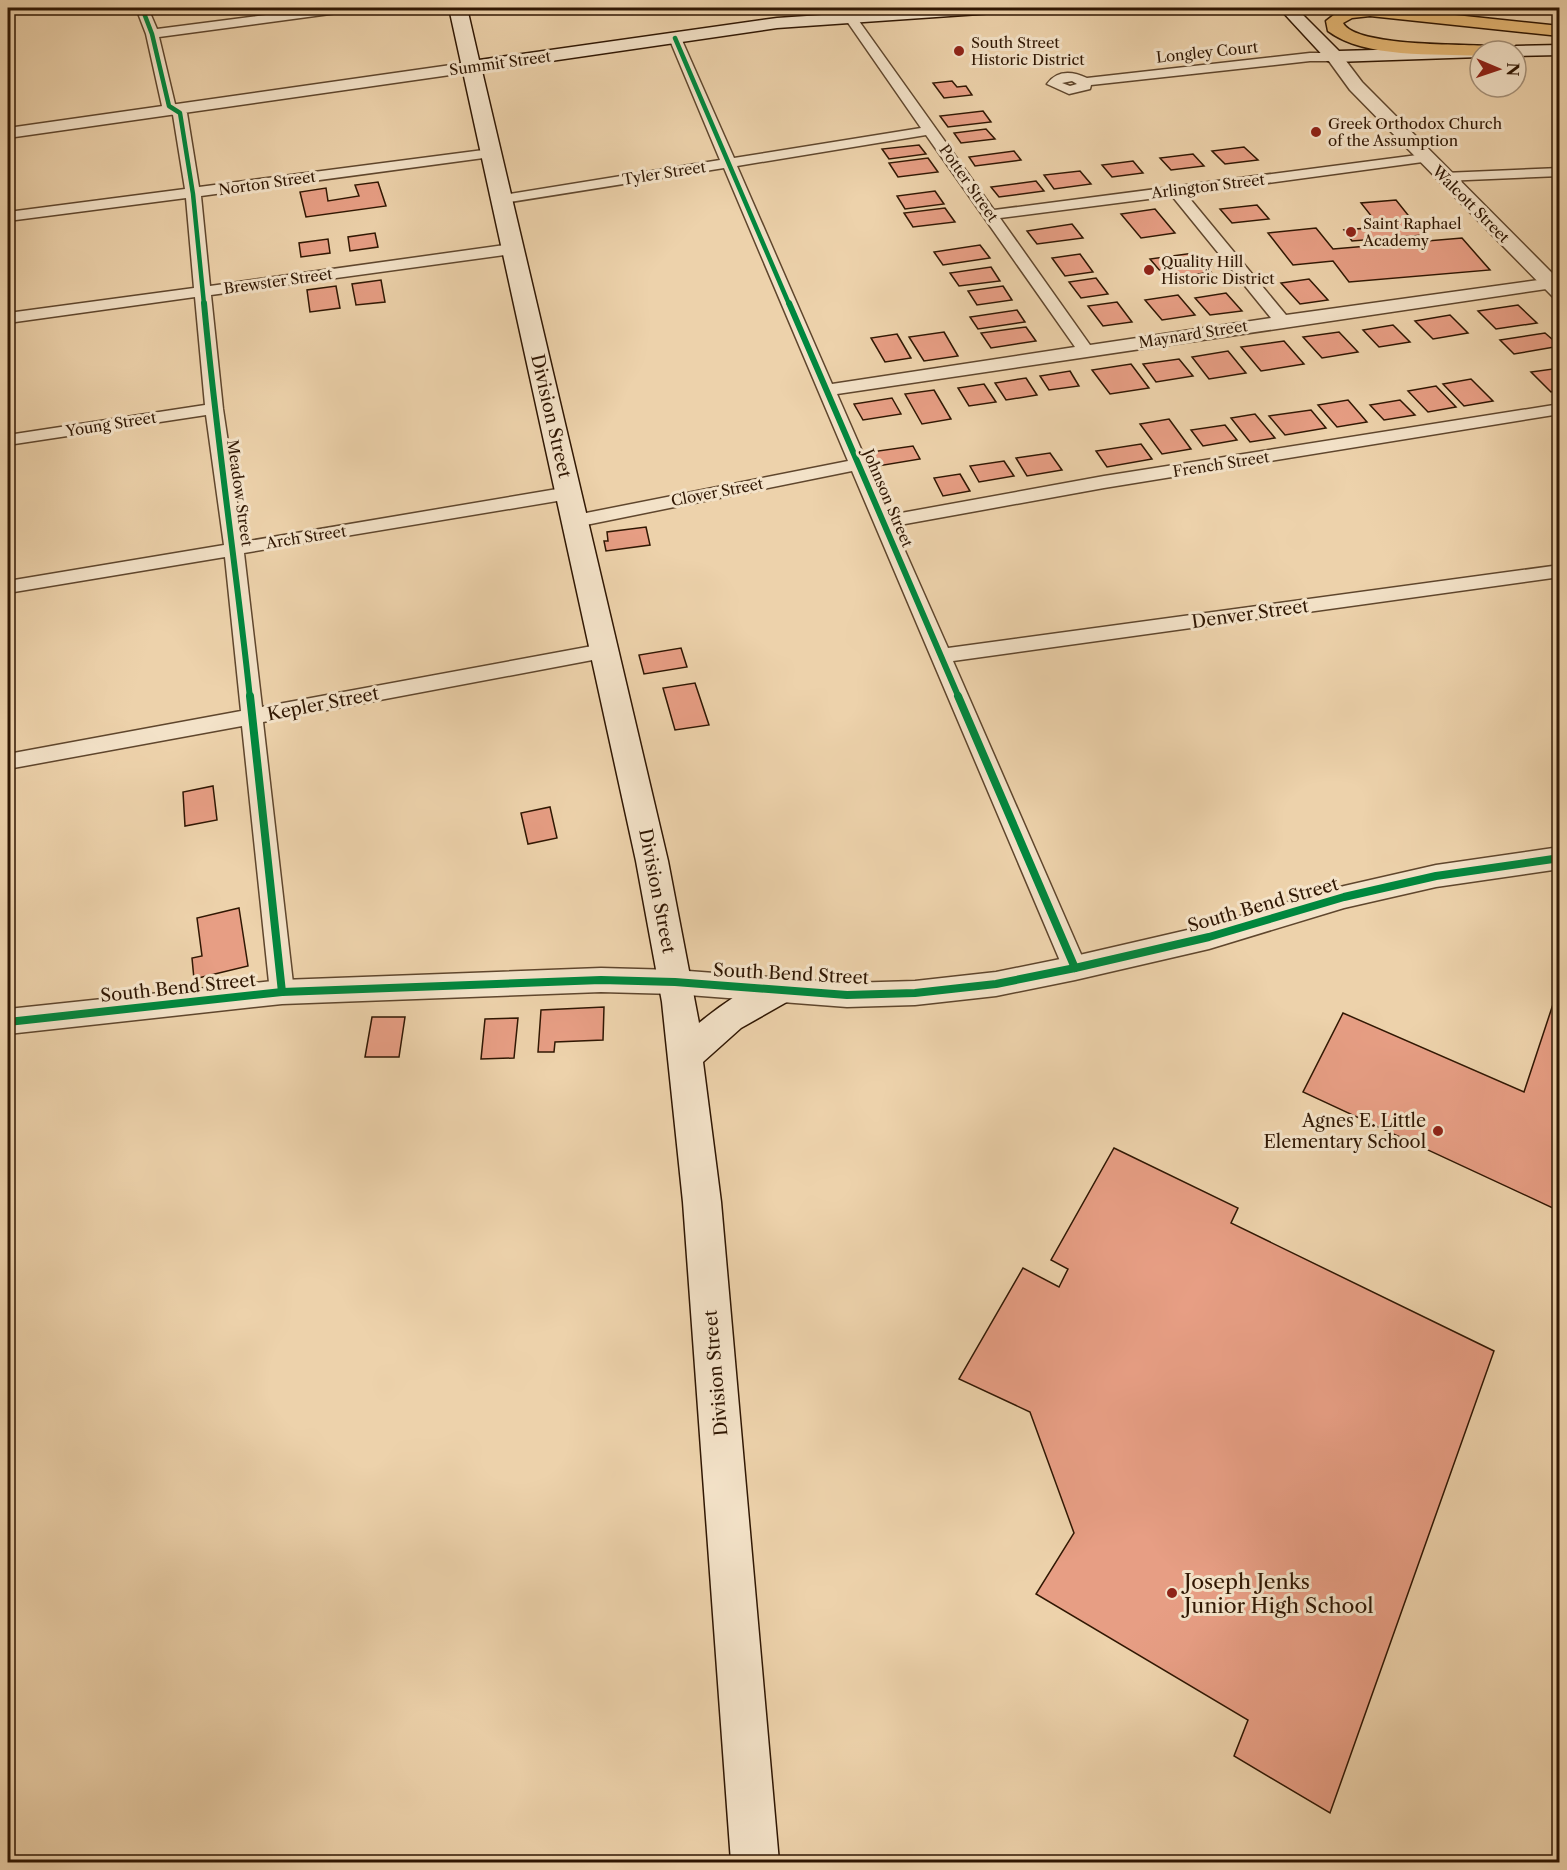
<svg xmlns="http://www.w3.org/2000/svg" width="1567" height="1870" font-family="'Libre Caslon Text',serif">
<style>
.building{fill:#e79e84;stroke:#301703;stroke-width:1.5}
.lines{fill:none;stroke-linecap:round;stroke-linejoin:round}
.minor-casing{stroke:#5f462d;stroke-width:3}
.tertiary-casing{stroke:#5f462d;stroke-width:3}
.secondary-casing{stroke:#301703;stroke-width:3}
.motorway-casing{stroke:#301703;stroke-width:3}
.minor{fill:#f3e2c8;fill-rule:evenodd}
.tertiary{fill:#f3e2c8;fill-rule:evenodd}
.secondary{fill:#f3e2c8;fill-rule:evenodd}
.motorway{fill:#e6b976;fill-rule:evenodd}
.cycleway-far2-casing{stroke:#f3e2c8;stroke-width:7}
.cycleway-far1-casing{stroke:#f3e2c8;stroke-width:9}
.cycleway-casing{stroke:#f3e2c8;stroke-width:11}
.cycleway-far2{stroke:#00873e;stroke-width:4.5}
.cycleway-far1{stroke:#00873e;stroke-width:6}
.cycleway{stroke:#00873e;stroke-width:8}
.poi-dot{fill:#8f2418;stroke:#f3e2c8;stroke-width:2}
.labels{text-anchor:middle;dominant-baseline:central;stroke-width:6;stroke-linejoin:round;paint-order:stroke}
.far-poi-label{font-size:15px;fill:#301703;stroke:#f3e2c8;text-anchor:start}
.far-street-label{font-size:15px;fill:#301703;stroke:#f3e2c8}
.street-label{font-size:18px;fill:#301703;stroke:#f3e2c8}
.poi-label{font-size:18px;fill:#301703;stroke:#f3e2c8;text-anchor:end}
.near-poi-label{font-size:21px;fill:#301703;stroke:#f3e2c8;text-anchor:start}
</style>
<rect width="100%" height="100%" fill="#edd2ab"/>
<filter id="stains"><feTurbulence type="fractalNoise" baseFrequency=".00333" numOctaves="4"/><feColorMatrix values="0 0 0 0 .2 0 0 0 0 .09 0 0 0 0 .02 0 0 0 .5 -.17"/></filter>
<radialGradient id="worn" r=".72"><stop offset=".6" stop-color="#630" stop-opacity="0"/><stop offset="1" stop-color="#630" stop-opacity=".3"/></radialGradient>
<g class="building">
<path d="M952,81L957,87L966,86L972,95L944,98L933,83Z"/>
<path d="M983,111L991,122L948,127L940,116Z"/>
<path d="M986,129L995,139L961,143L954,133Z"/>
<path d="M919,145L926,154L889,159L882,149Z"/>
<path d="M1244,147L1258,160L1225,164L1212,151Z"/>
<path d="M1014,151L1021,160L975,166L969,157Z"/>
<path d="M1193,154L1204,166L1171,170L1160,158Z"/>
<path d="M928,158L938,172L898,177L889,163Z"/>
<path d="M1133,161L1143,173L1112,177L1102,165Z"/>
<path d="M1080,171L1091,184L1054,189L1044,175Z"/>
<path d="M1036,181L1044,191L999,197L991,187Z"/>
<path d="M378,182L386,206L306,217L300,192L326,188L328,201L359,196L355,185Z"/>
<path d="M935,191L944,204L905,209L897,196Z"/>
<path d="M1396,200L1424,235L1352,241L1344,230L1380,227L1361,203Z"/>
<path d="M1257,205L1269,219L1232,223L1220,209Z"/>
<path d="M945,208L955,222L913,227L904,213Z"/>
<path d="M1155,209L1175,233L1141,238L1121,214Z"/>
<path d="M1072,224L1083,238L1037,244L1027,231Z"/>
<path d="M1316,228L1333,249L1462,238L1490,270L1349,282L1333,261L1293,265L1268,233Z"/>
<path d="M375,233L378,247L350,251L348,237Z"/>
<path d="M328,239L330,253L301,257L299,243Z"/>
<path d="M980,245L990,258L943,265L934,252Z"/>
<path d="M1194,253L1211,272L1167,279L1150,259Z"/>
<path d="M1080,254L1093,272L1065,276L1052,258Z"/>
<path d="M991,267L1000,281L959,286L950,273Z"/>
<path d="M1096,278L1108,294L1081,298L1069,282Z"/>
<path d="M1309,279L1328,300L1300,304L1281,283Z"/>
<path d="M381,280L385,302L356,305L352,284Z"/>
<path d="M336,286L340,308L310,312L307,290Z"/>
<path d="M1003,286L1012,300L977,305L968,291Z"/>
<path d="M1226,293L1242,311L1210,315L1195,298Z"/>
<path d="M1178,295L1195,315L1162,320L1145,300Z"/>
<path d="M1117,302L1132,322L1103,326L1088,306Z"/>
<path d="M1518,305L1537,323L1496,329L1478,311Z"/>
<path d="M1017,310L1025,322L978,329L970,317Z"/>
<path d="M1450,315L1468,333L1433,339L1415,321Z"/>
<path d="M1393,325L1410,342L1379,347L1363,330Z"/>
<path d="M1026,327L1036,341L991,348L981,333Z"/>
<path d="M944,332L958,356L924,361L909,337Z"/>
<path d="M1339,332L1358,352L1322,358L1303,337Z"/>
<path d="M1545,333L1560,346L1514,354L1500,340Z"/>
<path d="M897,334L911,358L885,362L871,338Z"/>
<path d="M1284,341L1304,364L1261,371L1241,347Z"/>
<path d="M1228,351L1246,373L1209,379L1192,357Z"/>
<path d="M1179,359L1193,376L1156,382L1143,364Z"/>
<path d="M1131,364L1149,388L1110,394L1092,370Z"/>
<path d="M1560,368V390L1551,392L1531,372Z"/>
<path d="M1070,371L1079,386L1049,390L1040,376Z"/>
<path d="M1026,378L1037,395L1006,400L995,383Z"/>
<path d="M1471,379L1493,401L1464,406L1443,384Z"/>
<path d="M984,384L996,402L969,406L958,388Z"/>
<path d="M1436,386L1456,407L1428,412L1408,391Z"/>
<path d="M934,390L951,419L922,424L905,394Z"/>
<path d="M892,398L901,414L863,420L854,404Z"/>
<path d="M1348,400L1367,422L1337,427L1318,405Z"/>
<path d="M1400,400L1415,415L1384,420L1370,405Z"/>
<path d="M1311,410L1326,428L1285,435L1269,416Z"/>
<path d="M1255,414L1275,438L1250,442L1231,418Z"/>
<path d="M1169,419L1191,449L1162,454L1140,424Z"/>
<path d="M1225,425L1237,440L1203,446L1191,430Z"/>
<path d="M1141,444L1152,459L1107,467L1096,451Z"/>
<path d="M913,446L920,459L878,466L871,452Z"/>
<path d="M1050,453L1062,470L1027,476L1016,458Z"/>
<path d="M1004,461L1014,476L979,482L970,466Z"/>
<path d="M960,474L970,491L943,496L934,478Z"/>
<path d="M646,527L650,545L606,551L604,541H608L607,532Z"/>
<path d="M681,648L687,667L644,674L639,655Z"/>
<path d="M695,683L709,725L675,730L663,688Z"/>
<path d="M213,786L217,820L185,826L183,792Z"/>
<path d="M550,807L557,838L528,844L521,813Z"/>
<path d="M239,908L248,966L194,979L192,958L202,956L197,918Z"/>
<path d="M1560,983V1217L1553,1208L1303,1092L1343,1013L1524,1092Z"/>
<path d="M604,1007L603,1040L555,1042L554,1052H538L541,1010Z"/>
<path d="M372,1017H405L399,1057H365Z"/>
<path d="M518,1018L514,1058L481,1059L485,1019Z"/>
<path d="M1114,1148L1238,1208L1231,1223L1494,1351L1330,1813L1234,1756L1248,1720L1036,1594L1074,1533L1030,1412L959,1379L1023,1268L1059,1287L1068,1269L1051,1260Z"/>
</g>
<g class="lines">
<defs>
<g id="minor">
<path d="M136,8H148L157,29L321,8H351L345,12L159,37L175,104L187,113L199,187L491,149L498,153L491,157L201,196L210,286L512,244L520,249L512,254L211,295L223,409L243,542L569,487L578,493L569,499L244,553L262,707L603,644L610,646L613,651L610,656L603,658L263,722L294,992L291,999L282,1002L273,999L270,992L242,726L8,769V754L241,711L225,557L8,593V581L224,545L206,415L8,445V435L205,405L195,297L8,323V313L194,288L186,198L8,221V212L185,189L173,115L162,106L146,34Z"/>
<path d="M850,13L854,14L994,210L1425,154L1432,158L1430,161L1186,194L1286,315L1560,277V287L837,394L890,515L1104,476L1560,404V414L1104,488L894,526L948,648L1560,565V577L953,661L1087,968L1084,975L1075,978L1066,975L1063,968L852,471L576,527L567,521L576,515L848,461L724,168L504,203L497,199L504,195L720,160L669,38L675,34L681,38L734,158L921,128L844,17ZM926,135L1075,347L832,384L737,166ZM1172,196L1271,318L1090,345L1000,218Z"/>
<path d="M1310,53H1334L1341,57L1334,61H1310L1091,85L1090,89L1069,94L1047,84C1057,70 1072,71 1087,78ZM1072,81L1077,84L1070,86L1062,83Z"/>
<path d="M1560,168V176L1444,181L1437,177L1444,173Z"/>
</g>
<g id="tertiary">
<path d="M1334,52L1340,53L1362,82L1560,281V299L1553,297L1350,90L1326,57Z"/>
<path d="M472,62L480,67L478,71L8,138V128Z"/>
<path d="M1560,847V869L1436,887L1344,908L1209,949L1075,980L996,996L915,1005L847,1007L675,994L601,992L282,1004L8,1034V1009L282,980L601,968L675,970L847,983L915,981L996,972L1075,956L1209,925L1344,886L1436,865Z"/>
</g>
<g id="secondary">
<path d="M449,8H467L479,60L777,18L926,8H1003L994,13L777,28L482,71L668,861L699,1023C717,1008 755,980 778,977C783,977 788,979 792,981L797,990L792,999L741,1028L703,1062L721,1202L779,1862H731L683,1202L662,1002L636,861Z"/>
<path d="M1279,8H1296L1339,51L1480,47L1488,51H1480V57L1334,62L1328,61Z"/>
<path d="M1560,45V55L1516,56V51H1507L1516,46Z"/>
</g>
<path id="motorway" d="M1336,8H1389L1560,26V36L1370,16L1352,18L1343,23C1355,47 1465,44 1492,46L1501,51H1480V56C1435,53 1365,59 1328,31L1326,21L1339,11Z"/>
</defs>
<use href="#minor" class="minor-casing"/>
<use href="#tertiary" class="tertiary-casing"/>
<use href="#secondary" class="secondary-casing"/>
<use href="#motorway" class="motorway-casing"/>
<use href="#minor" class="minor"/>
<use href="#tertiary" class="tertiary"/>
<use href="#secondary" class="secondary"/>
<use href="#motorway" class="motorway"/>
<defs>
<g id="cycleway-far2">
<path d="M142,8L152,34L169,106L180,113L193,194L204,304"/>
<path d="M675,38L789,304"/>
</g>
<g id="cycleway-far1">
<path d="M204,303C216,435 236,566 250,698"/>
<path d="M789,303L959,698"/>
</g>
<g id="cycleway">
<path d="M250,696L282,992"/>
<path d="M958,696L1075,968"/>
<path d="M8,1022L282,992L601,980L675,982L847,995L915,993L996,984L1075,968L1209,937L1344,897L1436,876L1560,858"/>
</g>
</defs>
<use href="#cycleway-far2" class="cycleway-far2-casing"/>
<use href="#cycleway-far1" class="cycleway-far1-casing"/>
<use href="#cycleway" class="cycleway-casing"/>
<use href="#cycleway-far2" class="cycleway-far2"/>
<use href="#cycleway-far1" class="cycleway-far1"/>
<use href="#cycleway" class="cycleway"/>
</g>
<g class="poi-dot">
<circle cx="959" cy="51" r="6"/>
<circle cx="1316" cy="132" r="6"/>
<circle cx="1351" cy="232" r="6"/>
<circle cx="1149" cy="270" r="6"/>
<circle cx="1438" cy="1131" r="6"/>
<circle cx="1172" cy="1593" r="6"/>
</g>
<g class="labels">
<g class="far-poi-label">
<text x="971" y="42">South Street<tspan x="971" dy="17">Historic District</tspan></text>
<text x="1328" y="123">Greek Orthodox Church<tspan x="1328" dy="17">of the Assumption</tspan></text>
<text x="1363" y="223">Saint Raphael<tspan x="1363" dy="17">Academy</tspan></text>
<text x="1161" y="261">Quality Hill<tspan x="1161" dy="17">Historic District</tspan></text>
</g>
<g class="far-street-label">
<text transform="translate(1207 52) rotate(-6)">Longley Court</text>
<text transform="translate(500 63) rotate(-8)">Summit Street</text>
<text transform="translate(664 173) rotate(-9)">Tyler Street</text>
<text transform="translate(267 183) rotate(-8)">Norton Street</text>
<text transform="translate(969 183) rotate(55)">Potter Street</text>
<text transform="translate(1208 186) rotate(-7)">Arlington Street</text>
<text transform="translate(1471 204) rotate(45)">Walcott Street</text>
<text transform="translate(278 281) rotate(-8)">Brewster Street</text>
<text transform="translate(1193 334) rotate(-9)">Maynard Street</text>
<text transform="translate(111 424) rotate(-9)">Young Street</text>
<text transform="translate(1221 464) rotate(-9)">French Street</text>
<text transform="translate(717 492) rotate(-11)">Clover Street</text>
<text transform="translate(240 493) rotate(82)">Meadow Street</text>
<text transform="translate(888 498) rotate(67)">Johnson Street</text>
<text transform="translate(306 537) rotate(-9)">Arch Street</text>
</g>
<g class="street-label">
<text transform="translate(551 416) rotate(77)">Division Street</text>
<text transform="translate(1250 614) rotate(-8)">Denver Street</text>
<text transform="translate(323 704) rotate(-11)">Kepler Street</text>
<text transform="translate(657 891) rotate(79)">Division Street</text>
<text transform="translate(1263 905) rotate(-16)">South Bend Street</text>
<text transform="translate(791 974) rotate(3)">South Bend Street</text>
<text transform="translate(178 988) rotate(-6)">South Bend Street</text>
<text transform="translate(716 1373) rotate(-95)">Division Street</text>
</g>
<g class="poi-label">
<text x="1426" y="1121">Agnes E. Little<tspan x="1426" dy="21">Elementary School</tspan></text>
</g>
<g class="near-poi-label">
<text x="1184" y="1581">Joseph Jenks<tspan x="1184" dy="24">Junior High School</tspan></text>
</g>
</g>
<rect width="1567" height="1870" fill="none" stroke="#edd2ab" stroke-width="30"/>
<rect x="9" y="9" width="1549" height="1852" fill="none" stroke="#301703" stroke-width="3"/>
<rect x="15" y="15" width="1537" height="1840" fill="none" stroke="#301703" stroke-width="1.5"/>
<g transform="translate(1498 69) rotate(92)"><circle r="28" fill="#f3e2c8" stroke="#a59179" stroke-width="1.5"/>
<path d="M0-4.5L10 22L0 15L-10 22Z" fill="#8f2418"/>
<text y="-9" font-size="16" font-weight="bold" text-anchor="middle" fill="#301703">N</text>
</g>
<rect width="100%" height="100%" filter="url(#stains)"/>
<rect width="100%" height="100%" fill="url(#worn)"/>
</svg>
